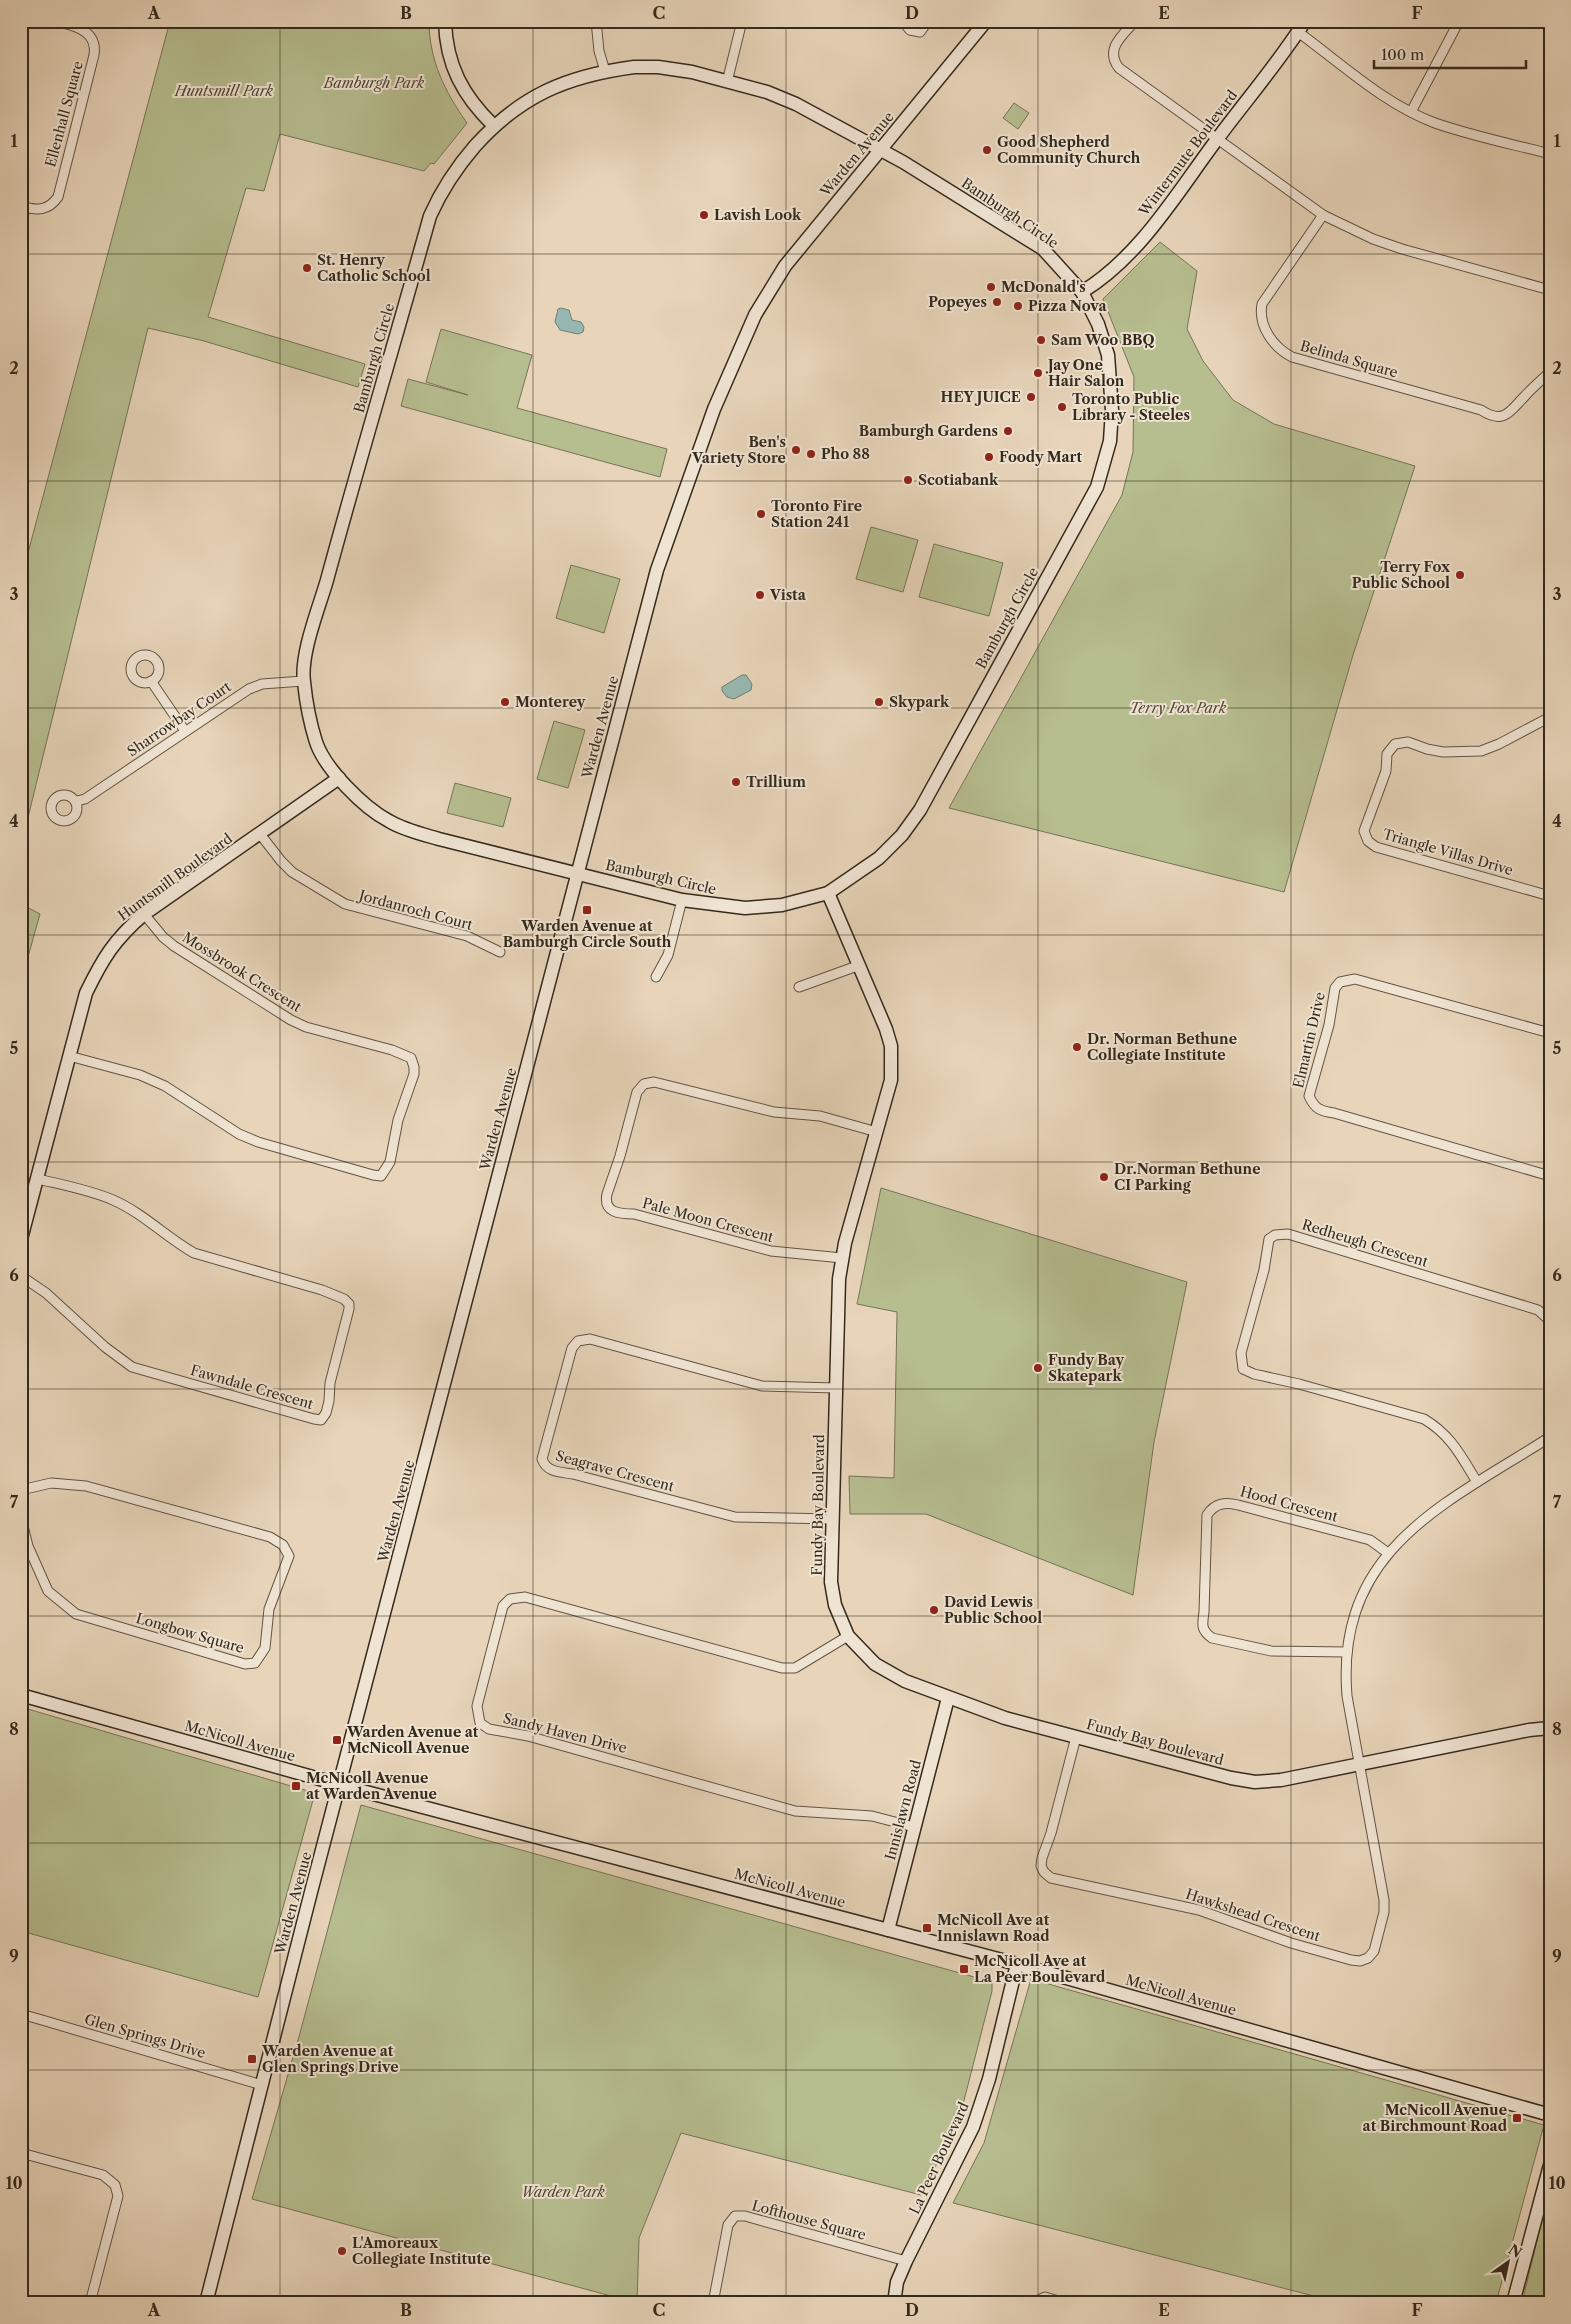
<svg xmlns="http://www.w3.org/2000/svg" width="1571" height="2324" font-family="'Libre Caslon Text',serif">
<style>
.green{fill:#b6bd8f;stroke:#757456}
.water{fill:#97b8b2;stroke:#6f7f76}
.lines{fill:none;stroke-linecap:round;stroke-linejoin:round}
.street-casing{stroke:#615443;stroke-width:11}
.secondary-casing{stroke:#342a1c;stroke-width:15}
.street{stroke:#efe3d2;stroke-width:9}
.secondary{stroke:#efe3d2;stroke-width:12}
.grid{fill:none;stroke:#342a1c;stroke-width:1;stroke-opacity:0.55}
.poi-dot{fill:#8f2418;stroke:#efe3d2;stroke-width:2}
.labels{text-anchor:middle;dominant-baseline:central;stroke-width:4;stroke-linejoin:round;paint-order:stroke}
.park-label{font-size:14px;font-style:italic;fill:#4e4733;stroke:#efe3d2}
.street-label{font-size:14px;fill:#342a1c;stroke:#efe3d2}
.poi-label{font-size:14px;font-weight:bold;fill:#342a1c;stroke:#efe3d2;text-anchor:start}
.neatline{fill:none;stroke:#342a1c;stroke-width:2}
.grid-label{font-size:16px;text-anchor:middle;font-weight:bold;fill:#342a1c}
</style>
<rect width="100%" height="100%" fill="#e7d4b9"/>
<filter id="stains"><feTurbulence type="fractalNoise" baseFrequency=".004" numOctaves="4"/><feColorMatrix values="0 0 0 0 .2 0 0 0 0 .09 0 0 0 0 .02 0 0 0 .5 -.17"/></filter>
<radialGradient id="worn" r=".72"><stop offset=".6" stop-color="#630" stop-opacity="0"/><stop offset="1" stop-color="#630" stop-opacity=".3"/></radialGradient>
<g class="green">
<path d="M170,21H429C429,60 445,92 467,123L434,164L431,163L424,171L280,134L264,191L246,188L208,317L365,364L358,387L204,341L148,328L21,846V579Z"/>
<path d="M1014,103L1029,113L1018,129L1003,118Z"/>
<path d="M1160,242L1197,271L1187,329L1203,361L1233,400L1274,424L1415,466L1353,655L1284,892L949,808L1122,495L1133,452L1134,377L1103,299Z"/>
<path d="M441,329L532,355L517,408L667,449L660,477L401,406L408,379L468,395L426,382Z"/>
<path d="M871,527L918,540L903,592L856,579Z"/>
<path d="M934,544L1003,563L989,616L919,597Z"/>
<path d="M571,565L620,579L604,633L556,618Z"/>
<path d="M554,721L585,730L568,788L537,779Z"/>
<path d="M455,783L511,798L503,827L447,813Z"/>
<path d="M21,904L40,914L21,982Z"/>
<path d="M881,1188L1187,1282L1154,1442L1133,1595L926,1514H850L849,1476L894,1478L897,1312L857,1304Z"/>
<path d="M21,1707L315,1793L258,1997L21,1931Z"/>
<path d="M361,1805L992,1982V1991L959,2120L921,2195L681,2133L639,2238L637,2303L252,2199L300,2033Z"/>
<path d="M1031,1979L1544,2125L1496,2303H1341L953,2203L984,2143Z"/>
<path d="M1550,2186V2303H1522Z"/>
</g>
<g class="water">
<path d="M561,308L569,310L572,320L581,322L584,327L583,332L578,334L560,330L555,322L558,309Z"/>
<path d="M742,675H746L752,684L751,690L734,699L727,697L722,691V687Z"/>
</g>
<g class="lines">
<defs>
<g id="street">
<path d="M596,21L599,51L605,71"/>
<path d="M905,21V24L910,30L920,32L928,21"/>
<path d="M1135,21C1123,35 1104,49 1119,68L1323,215L1373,239L1402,249L1550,290"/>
<path d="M1298,32C1342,64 1384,104 1435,123C1472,136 1512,144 1550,154"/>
<path d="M727,82L742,21"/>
<path d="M1411,112L1459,21"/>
<path d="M21,206C37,211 48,211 58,197L94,55C98,30 74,26 56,21"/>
<path d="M1323,215L1262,304C1258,326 1273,347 1292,357L1481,410C1504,425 1510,411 1524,397C1532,388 1541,380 1550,372"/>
<circle cx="145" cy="669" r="14"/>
<path d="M151,681L185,731"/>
<path d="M1550,717L1499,744L1481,751L1443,752L1427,749L1408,742L1395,744L1387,754L1386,771L1364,831L1368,841L1376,847L1550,896"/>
<circle cx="64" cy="808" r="13"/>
<path d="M77,801L85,799L249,689L262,684L303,681"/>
<path d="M260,834L281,861L292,872L345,904L467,936L500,952"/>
<path d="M656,977L668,955L682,900"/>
<path d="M799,987L860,965"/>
<path d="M1550,1033L1355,979L1340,982L1335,988L1329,1025L1309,1096C1315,1109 1320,1111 1334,1113L1550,1176"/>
<path d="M69,1056L140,1075L165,1086L239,1134L258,1142L373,1175L381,1176L390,1162L398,1120L414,1074V1067L411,1058L392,1050L306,1027L291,1020L174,946L163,937L144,914"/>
<path d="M842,1258L771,1251L634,1214C620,1214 603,1213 607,1194L620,1156L637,1092L644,1084L654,1082L774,1112L820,1116L877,1132"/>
<path d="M21,1276L46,1293L105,1347L132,1367L314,1419L321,1420L326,1413L329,1401L330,1383L349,1309V1304L344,1299L322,1290L194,1253C166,1237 143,1213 113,1200C90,1190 63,1185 38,1179"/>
<path d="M1477,1482C1461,1456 1451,1435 1424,1419L1299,1384L1254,1374L1243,1369L1241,1353L1264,1270L1269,1239L1275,1235L1288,1234L1538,1310L1550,1321"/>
<path d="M21,1490L51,1483L86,1486L270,1537L283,1545L289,1556L269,1609L265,1648L255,1663L245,1664L76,1614L48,1591L28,1546L21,1518"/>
<path d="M832,1519L735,1517L573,1474C561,1472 547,1473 542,1459L572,1348L578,1341L590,1339L762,1386L836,1388"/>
<path d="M848,1636L795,1668H782L525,1597L510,1599L503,1606L477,1706L480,1723L489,1729L528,1736L795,1811L872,1816L914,1827"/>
<path d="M1347,1652L1271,1651L1212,1638C1201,1630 1202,1625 1204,1612L1207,1515C1215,1503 1225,1502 1238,1505L1370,1540L1388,1553"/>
<path d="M1076,1737L1051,1833L1042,1858L1041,1866L1044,1872L1051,1878L1199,1910L1291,1943L1351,1960L1360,1961L1368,1958L1374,1951L1384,1912V1900L1347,1696C1335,1549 1445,1504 1550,1437"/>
<path d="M21,2019L28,2016L42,2020L262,2085"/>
<path d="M21,2153L103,2175L115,2185L118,2196L90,2303"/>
<path d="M713,2303L728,2225L735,2216H745L906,2261"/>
<path d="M1032,2303L1045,2297L1065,2303"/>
</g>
<g id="secondary">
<path d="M445,21C446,65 463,96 494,126"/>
<path d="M634,67H658L692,72L767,92L796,104L903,162L1043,249L1082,292L1098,324L1108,355L1112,410L1110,441L1097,487L920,810L902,835L879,858L828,893L782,905L745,908L682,900L439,839C422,834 404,830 389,821C364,808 325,769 316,742C310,723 306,702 304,682C300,654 319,608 327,580C360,458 396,338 430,216C442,189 456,168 475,146C521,95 567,76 634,67Z"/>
<path d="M1082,292C1141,256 1178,191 1218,138C1247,99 1279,62 1305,21"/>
<path d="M828,893L886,1029L891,1046V1080L845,1243L839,1279L831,1582L835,1605L848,1636L875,1664L905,1681L1005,1718L1231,1778L1255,1782L1281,1780L1529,1730L1550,1728"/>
<path d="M21,1239L86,993C103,958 114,940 144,914L339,778"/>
<path d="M21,1695L366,1792L1017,1964L1550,2115"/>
<path d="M888,1930L948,1698"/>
<path d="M206,2303L311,1892L657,570L714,409L755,315L785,266L986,21"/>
<path d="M894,2303L897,2282L906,2261L973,2127L989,2079L1017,1964"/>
<path d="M1513,2303L1550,2165"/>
</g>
</defs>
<use href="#street" class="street-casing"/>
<use href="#secondary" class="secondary-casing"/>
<use href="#street" class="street"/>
<use href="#secondary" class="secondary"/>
</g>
<path class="grid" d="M280,21V2303M533,21V2303M786,21V2303M1038,21V2303M1291,21V2303M21,254H1550M21,481H1550M21,708H1550M21,935H1550M21,1162H1550M21,1389H1550M21,1616H1550M21,1843H1550M21,2070H1550"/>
<g class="poi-dot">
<circle cx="987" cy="150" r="5"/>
<circle cx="704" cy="215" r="5"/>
<circle cx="307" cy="268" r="5"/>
<circle cx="991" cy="287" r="5"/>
<circle cx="997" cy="302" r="5"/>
<circle cx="1018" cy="306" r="5"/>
<circle cx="1041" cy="340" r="5"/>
<circle cx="1038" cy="373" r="5"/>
<circle cx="1031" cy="397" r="5"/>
<circle cx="1062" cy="407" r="5"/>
<circle cx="1008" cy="431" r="5"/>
<circle cx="796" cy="450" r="5"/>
<circle cx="811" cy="454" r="5"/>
<circle cx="989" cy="457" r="5"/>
<circle cx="908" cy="480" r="5"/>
<circle cx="761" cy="514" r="5"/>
<circle cx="1460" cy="575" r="5"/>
<circle cx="760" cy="595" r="5"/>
<circle cx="505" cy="702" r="5"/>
<circle cx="879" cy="702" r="5"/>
<circle cx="736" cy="782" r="5"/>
<rect x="582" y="905" width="10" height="10" rx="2.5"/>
<circle cx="1077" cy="1047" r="5"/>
<circle cx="1104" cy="1177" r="5"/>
<circle cx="1038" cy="1368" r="5"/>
<circle cx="934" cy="1610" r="5"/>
<rect x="332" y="1735" width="10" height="10" rx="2.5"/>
<rect x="291" y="1781" width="10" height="10" rx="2.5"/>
<rect x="922" y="1923" width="10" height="10" rx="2.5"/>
<rect x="959" y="1964" width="10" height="10" rx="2.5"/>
<rect x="247" y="2054" width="10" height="10" rx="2.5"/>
<rect x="1512" y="2113" width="10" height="10" rx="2.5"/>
<circle cx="342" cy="2251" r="5"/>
</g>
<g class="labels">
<g class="park-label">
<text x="374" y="83">Bamburgh Park</text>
<text x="224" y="91">Huntsmill Park</text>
<text x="1178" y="708">Terry Fox Park</text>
<text x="563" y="2192">Warden Park</text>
</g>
<g class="street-label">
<text transform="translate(64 114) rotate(-75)">Ellenhall Square</text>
<text transform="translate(1188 153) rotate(-53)">Wintermute Boulevard</text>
<text transform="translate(857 154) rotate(-50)">Warden Avenue</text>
<text transform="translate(1010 213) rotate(34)">Bamburgh Circle</text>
<text transform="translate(374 358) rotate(-74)">Bamburgh Circle</text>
<text transform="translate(1349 359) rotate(16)">Belinda Square</text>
<text transform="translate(1007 618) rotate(-61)">Bamburgh Circle</text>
<text transform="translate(179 719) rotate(-34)">Sharrowbay Court</text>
<text transform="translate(600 727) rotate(-75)">Warden Avenue</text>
<text transform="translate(1448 852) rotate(16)">Triangle Villas Drive</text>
<text transform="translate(175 877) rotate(-36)">Huntsmill Boulevard</text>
<text transform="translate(661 877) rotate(13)">Bamburgh Circle</text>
<text transform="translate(416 910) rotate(15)">Jordanroch Court</text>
<text transform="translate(242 972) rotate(32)">Mossbrook Crescent</text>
<text transform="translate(1309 1040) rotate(-77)">Elmartin Drive</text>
<text transform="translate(498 1119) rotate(-75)">Warden Avenue</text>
<text transform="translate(708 1220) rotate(15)">Pale Moon Crescent</text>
<text transform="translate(1365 1243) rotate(17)">Redheugh Crescent</text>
<text transform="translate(252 1387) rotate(16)">Fawndale Crescent</text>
<text transform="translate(615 1471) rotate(15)">Seagrave Crescent</text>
<text transform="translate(1289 1504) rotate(15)">Hood Crescent</text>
<text transform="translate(818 1505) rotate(-89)">Fundy Bay Boulevard</text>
<text transform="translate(396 1511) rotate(-75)">Warden Avenue</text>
<text transform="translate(190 1633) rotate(16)">Longbow Square</text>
<text transform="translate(565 1733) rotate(14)">Sandy Haven Drive</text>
<text transform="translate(240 1741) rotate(16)">McNicoll Avenue</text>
<text transform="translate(1155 1742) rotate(15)">Fundy Bay Boulevard</text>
<text transform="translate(903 1810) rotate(-75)">Innislawn Road</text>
<text transform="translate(790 1888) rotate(15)">McNicoll Avenue</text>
<text transform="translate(293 1903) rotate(-75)">Warden Avenue</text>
<text transform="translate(1253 1915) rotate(18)">Hawkshead Crescent</text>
<text transform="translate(1181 1995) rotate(16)">McNicoll Avenue</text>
<text transform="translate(145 2036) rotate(16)">Glen Springs Drive</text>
<text transform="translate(939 2158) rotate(-65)">La Peer Boulevard</text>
<text transform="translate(809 2220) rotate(15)">Lofthouse Square</text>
</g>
<g class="poi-label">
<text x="997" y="142">Good Shepherd<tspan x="997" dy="16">Community Church</tspan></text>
<text x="714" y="215">Lavish Look</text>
<text x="317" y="260">St. Henry<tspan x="317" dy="16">Catholic School</tspan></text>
<text x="1001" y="287">McDonald's</text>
<text x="987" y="302" text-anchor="end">Popeyes</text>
<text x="1028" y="306">Pizza Nova</text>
<text x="1051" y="340">Sam Woo BBQ</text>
<text x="1048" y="365">Jay One<tspan x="1048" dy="16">Hair Salon</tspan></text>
<text x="1021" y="397" text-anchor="end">HEY JUICE</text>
<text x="1072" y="399">Toronto Public<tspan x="1072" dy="16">Library - Steeles</tspan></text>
<text x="998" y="431" text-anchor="end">Bamburgh Gardens</text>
<text x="786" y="442" text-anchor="end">Ben's<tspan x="786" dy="16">Variety Store</tspan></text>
<text x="821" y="454">Pho 88</text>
<text x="999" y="457">Foody Mart</text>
<text x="918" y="480">Scotiabank</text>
<text x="771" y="506">Toronto Fire<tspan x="771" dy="16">Station 241</tspan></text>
<text x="1450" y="567" text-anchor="end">Terry Fox<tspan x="1450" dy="16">Public School</tspan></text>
<text x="770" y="595">Vista</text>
<text x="515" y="702">Monterey</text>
<text x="889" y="702">Skypark</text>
<text x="746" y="782">Trillium</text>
<text x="587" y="926" text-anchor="middle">Warden Avenue at<tspan x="587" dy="16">Bamburgh Circle South</tspan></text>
<text x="1087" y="1039">Dr. Norman Bethune<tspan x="1087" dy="16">Collegiate Institute</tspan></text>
<text x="1114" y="1169">Dr.Norman Bethune<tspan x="1114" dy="16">CI Parking</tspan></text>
<text x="1048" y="1360">Fundy Bay<tspan x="1048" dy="16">Skatepark</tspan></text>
<text x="944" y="1602">David Lewis<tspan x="944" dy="16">Public School</tspan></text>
<text x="347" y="1732">Warden Avenue at<tspan x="347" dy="16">McNicoll Avenue</tspan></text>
<text x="306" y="1778">McNicoll Avenue<tspan x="306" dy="16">at Warden Avenue</tspan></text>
<text x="937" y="1920">McNicoll Ave at<tspan x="937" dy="16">Innislawn Road</tspan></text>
<text x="974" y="1961">McNicoll Ave at<tspan x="974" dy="16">La Peer Boulevard</tspan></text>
<text x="262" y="2051">Warden Avenue at<tspan x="262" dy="16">Glen Springs Drive</tspan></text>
<text x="1507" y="2110" text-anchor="end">McNicoll Avenue<tspan x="1507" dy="16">at Birchmount Road</tspan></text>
<text x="352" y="2243">L'Amoreaux<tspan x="352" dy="16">Collegiate Institute</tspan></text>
</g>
</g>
<rect width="1571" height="2324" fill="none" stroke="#e7d4b9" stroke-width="55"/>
<g transform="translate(1508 2262) rotate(33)" stroke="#efe3d2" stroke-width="4" paint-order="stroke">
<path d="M0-4L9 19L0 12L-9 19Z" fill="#342a1c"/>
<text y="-8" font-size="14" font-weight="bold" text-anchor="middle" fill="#342a1c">N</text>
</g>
<path d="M1374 60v8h152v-8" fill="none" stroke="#342a1c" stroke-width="2.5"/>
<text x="1381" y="60" font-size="15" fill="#342a1c" stroke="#efe3d2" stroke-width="4" paint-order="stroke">100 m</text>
<rect x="28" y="28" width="1516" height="2268" class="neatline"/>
<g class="grid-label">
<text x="154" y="19">A</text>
<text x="406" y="19">B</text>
<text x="659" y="19">C</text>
<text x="912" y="19">D</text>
<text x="1164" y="19">E</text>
<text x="1417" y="19">F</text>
<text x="14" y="147">1</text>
<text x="1557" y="147">1</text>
<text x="14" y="374">2</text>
<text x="1557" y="374">2</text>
<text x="14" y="600">3</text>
<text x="1557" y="600">3</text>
<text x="14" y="827">4</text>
<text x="1557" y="827">4</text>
<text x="14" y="1054">5</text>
<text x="1557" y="1054">5</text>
<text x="14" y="1281">6</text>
<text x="1557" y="1281">6</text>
<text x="14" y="1508">7</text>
<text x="1557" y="1508">7</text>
<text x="14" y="1735">8</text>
<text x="1557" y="1735">8</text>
<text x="14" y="1962">9</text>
<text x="1557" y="1962">9</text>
<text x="14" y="2189">10</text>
<text x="1557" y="2189">10</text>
<text x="154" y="2316">A</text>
<text x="406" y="2316">B</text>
<text x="659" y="2316">C</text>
<text x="912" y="2316">D</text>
<text x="1164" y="2316">E</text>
<text x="1417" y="2316">F</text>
</g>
<rect width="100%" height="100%" filter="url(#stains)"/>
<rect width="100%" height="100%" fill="url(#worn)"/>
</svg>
